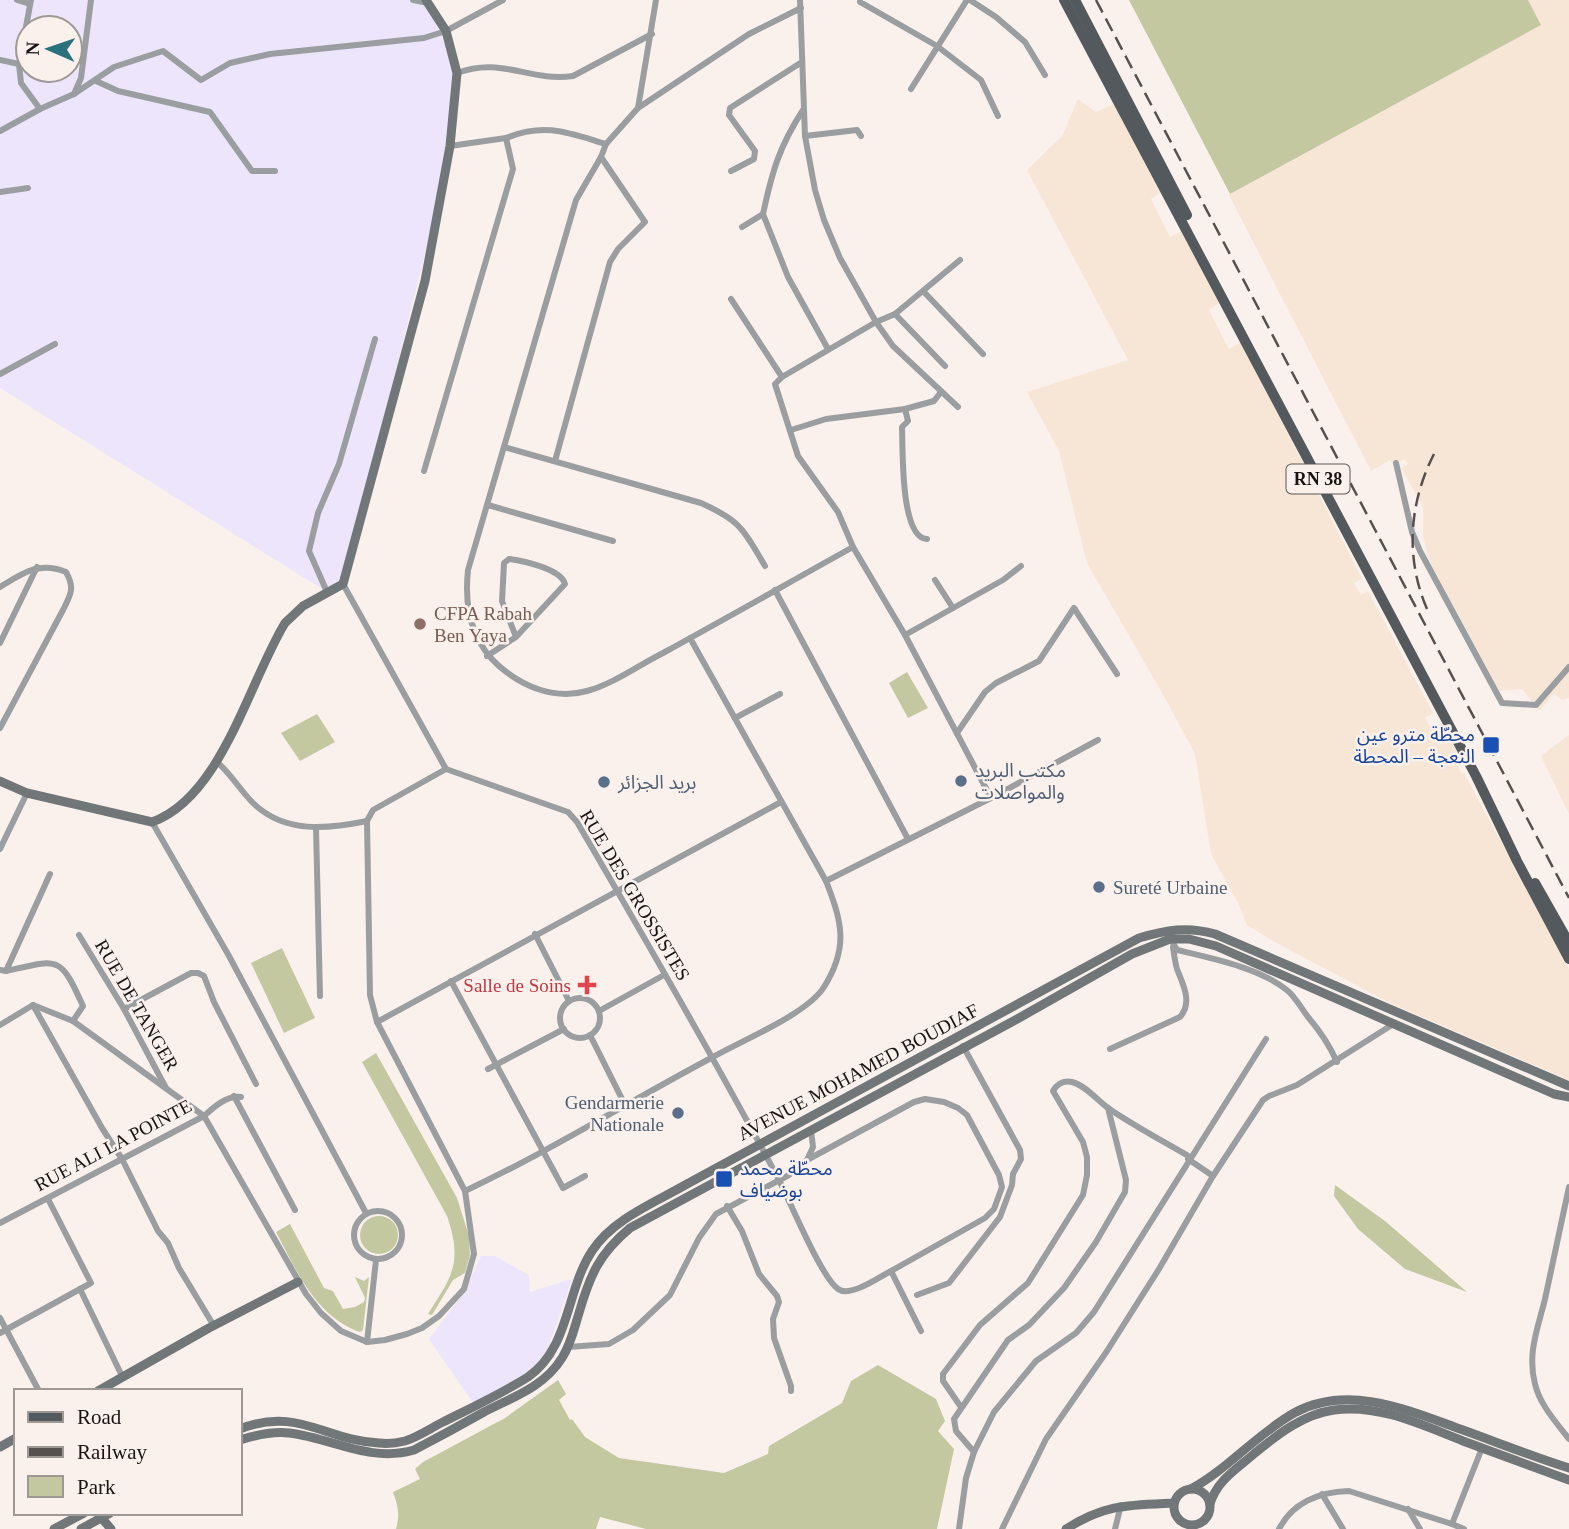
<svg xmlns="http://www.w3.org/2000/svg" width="1569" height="1529" font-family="'Times New Roman','Noto Sans Arabic',serif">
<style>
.commercial{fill:#ece5fb;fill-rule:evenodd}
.industrial{fill:#f7e6d5}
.green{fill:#c4c8a1}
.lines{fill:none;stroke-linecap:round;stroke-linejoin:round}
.street{stroke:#9b9ea0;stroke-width:6}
.secondary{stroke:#717678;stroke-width:9}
.primary{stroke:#53595c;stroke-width:10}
.rail{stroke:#56514f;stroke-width:2.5;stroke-dasharray:14 7;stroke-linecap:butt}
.education-dot{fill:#8d6e63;stroke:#faf1ed;stroke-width:2.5}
.transit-dot{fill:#1a4fb4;stroke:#faf1ed;stroke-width:2.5}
.service-dot{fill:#5c6f8a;stroke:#faf1ed;stroke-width:2.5}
.health-dot{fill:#e0444e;stroke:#faf1ed;stroke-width:2.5}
.labels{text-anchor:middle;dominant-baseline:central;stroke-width:5;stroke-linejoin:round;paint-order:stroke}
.shield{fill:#faf1ed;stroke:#5b5654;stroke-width:2}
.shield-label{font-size:18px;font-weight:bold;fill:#171413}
.education-label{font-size:19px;fill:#785e54;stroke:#faf1ed;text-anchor:start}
.transit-label{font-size:19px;fill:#164399;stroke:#faf1ed;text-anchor:end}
.service-label{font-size:19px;fill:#4e5e75;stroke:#faf1ed;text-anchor:start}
.street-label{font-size:19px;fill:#171413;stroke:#faf1ed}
.health-label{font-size:19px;fill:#be3a42;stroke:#faf1ed;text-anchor:end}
</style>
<rect width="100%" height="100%" fill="#faf1ed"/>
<g class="commercial">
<path d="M0,0H426L457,73L446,168L343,584L327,592L0,388ZM28,28H70V70H28Z"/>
<path d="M481,1256H495L529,1275L530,1292L572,1279L547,1351L535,1365L520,1377L474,1404L429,1339L464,1293Z"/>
</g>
<g class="industrial">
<path d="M1528,0H1569V698L1562,700L1554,694L1539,711L1522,689L1499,691L1429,560L1423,535V507L1401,468L1408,464L1404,459L1394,466L1390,460L1371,471L1229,195L1541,25Z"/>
<path d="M1078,99L1096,112L1114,104L1160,193L1151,199L1170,237L1181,231L1219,303L1209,310L1229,349L1241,342L1362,579L1354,583L1361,595L1368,591L1433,713L1425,718L1431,728L1441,723L1460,759L1458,760L1461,764L1458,767L1462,774L1464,773L1569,969V1080L1390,1003L1273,941L1247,925L1238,903L1211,854L1195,754L1165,698L1087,563L1059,451L1027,392L1128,360L1027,170L1062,136Z"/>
<path d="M1569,735V814L1541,756Z"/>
</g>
<g class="green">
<path d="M1129,0H1528L1541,25L1230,194Z"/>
<path d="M907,672L928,708L908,718L889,683Z"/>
<path d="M317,714L335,742L300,761L281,733Z"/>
<path d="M282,948L315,1018L284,1033L251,963Z"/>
<path d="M376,1053L457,1198L469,1236L470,1255L465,1273L453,1280L432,1315L428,1314C452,1276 463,1263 447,1216L362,1062Z"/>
<path d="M1335,1185L1385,1221L1467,1292L1405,1269L1358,1229L1334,1196Z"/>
<circle cx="379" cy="1235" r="19"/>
<path d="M290,1224L324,1288L333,1291L343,1309L355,1307L364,1302L365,1298L355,1277L364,1281L369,1277L363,1330L360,1332C316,1317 296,1270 276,1232Z"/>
<path d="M878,1365L936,1399L945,1421L938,1431L954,1449L937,1529H646L600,1517L596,1529H396C400,1514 398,1506 393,1492L420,1479L415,1469L423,1462L505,1418L558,1380L566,1394L559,1400L570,1420L572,1419L585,1437L619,1458L724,1473L768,1454L769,1446L842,1403L851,1381Z"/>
</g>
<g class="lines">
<g class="street">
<path d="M17,0L30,4"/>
<path d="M31,0L19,64L21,83L40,109"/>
<path d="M413,0L428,3"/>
<path d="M800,0L805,136L815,190L824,220L840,258L876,322L893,346L958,407"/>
<path d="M860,0V2L937,46L981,80L998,116"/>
<path d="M970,0L996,17L1025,42L1045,75"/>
<path d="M801,8L749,34L638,108L606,144L601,157L576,200L468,570C464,607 471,641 499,666C523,687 555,700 587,691C613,684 639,665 663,653C727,618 790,582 853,547"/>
<path d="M0,60L19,64"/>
<path d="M457,73C501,56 529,82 573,76L652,34"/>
<path d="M96,81L118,91L210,112L252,171H275"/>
<path d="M911,89L967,0"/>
<path d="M74,94L114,67L163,51L201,80L230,63L270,54L424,38L446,31L503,0"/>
<path d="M638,108L656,0"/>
<path d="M0,131L40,109L74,94L81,78L91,0"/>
<path d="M805,136L857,130L861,136"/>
<path d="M506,138C545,122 569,133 606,144"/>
<path d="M731,171L754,159L755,151L729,115L730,108L802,62"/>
<path d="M0,192L28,188"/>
<path d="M763,214L788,277L828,349"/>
<path d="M742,227L763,214C772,172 779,147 803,110"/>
<path d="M960,260L895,314L876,322L782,377L775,384L798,456L838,512L853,547L905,635L991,798"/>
<path d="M924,292L983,354"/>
<path d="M731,299L782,377"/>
<path d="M895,314L945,366"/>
<path d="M0,374L55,344"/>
<path d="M905,409L908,421L902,427C903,448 900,538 927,539"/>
<path d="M791,430L826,419L905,409L934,401L941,392"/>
<path d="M504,447L701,503C741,521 743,529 765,566"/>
<path d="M555,461L610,262L618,249L645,222L601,157"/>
<path d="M1396,463L1412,532L1420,551L1502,703L1536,705L1569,667"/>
<path d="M424,471L513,169L506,138L450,146"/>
<path d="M488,505L613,541"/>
<path d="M935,580L953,608"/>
<path d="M343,584L446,769L568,812L577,822C646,940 714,1058 778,1178C790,1201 821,1277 838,1289C850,1298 879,1277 891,1271L921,1331"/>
<path d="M0,587C23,573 39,561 66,572C75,588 71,594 63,610L0,728"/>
<path d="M775,590L908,839"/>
<path d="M327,592L309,551L318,513L339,464L375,339"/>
<path d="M905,635L1003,580L1021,566"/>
<path d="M0,643L37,567"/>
<path d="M487,656L516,637L565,584C561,569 524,561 509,559L504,563L502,601L516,637"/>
<path d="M735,718L780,694"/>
<path d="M957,733L985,692L996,683L1039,661L1074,608L1117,674"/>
<path d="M217,762C231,774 240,790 253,803C285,834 328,829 367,821"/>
<path d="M152,822L229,956L366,1213"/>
<path d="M316,828L320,996"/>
<path d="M0,849L27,793"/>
<path d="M826,881L991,798L1098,740"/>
<path d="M535,934L569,1001"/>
<path d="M79,935L124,1009L166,1088"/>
<path d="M1169,936L1177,950C1211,958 1261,968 1288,991C1296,998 1301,1008 1308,1017C1320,1031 1329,1044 1337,1062"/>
<path d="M0,970L6,971C59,959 60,955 83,1006L73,1021"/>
<path d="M6,971L50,874"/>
<path d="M451,981L563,1188L585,1176"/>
<circle cx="580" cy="1018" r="20"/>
<path d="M33,1005L102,1128L122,1159L158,1231L168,1243L179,1268L214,1326"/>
<path d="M124,1009L191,973H198L204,976L214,1002L256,1084"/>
<path d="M599,1011L664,975"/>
<path d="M377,1022L781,802"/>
<path d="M0,1025L33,1005L73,1021L204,1116L306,1294L321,1313L341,1331L367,1342L385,1340L407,1334L422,1328L439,1316L464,1289L474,1254L465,1191L377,1022L370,995L367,821L373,810L446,769"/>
<path d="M590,1035L625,1105"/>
<path d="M1110,1049L1180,1017C1193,1002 1183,985 1177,969C1175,962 1174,954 1173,947"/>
<path d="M488,1069L564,1029"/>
<path d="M234,1096L295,1210"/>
<path d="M1188,1159L1213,1176"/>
<path d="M807,1160L914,1102L925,1099L944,1102L958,1108L967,1115L999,1175L1002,1187L994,1209L985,1218L891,1271"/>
<path d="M1569,1187C1561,1224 1553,1261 1545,1299C1538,1328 1527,1353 1535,1384C1540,1405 1556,1422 1569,1439"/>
<path d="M465,1191C550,1151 630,1101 713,1057C743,1040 807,1014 824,987C849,947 842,922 826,881L690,638"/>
<path d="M727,1206L742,1231L759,1274L777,1296L779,1302L773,1319L774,1338L791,1386V1391"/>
<circle cx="378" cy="1235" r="24"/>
<path d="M0,1223L204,1116C214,1107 227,1095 241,1097"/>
<path d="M80,1289L122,1376"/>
<path d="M917,1295L949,1283L1000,1217L1012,1185L1013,1174L1021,1159L1020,1150L963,1046"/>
<path d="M0,1318L39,1391"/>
<path d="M0,1333L91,1283L48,1199"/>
<path d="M367,1342L376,1260"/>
<path d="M568,1347L609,1344L633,1330L670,1295L699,1238L716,1214L789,1175L807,1160L813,1147L811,1130"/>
<path d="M961,1407L943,1381V1374L980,1325L1028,1283L1083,1195L1087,1175V1157L1083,1142L1053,1091C1057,1084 1063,1080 1072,1082C1085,1085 1097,1100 1108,1108C1134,1126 1163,1141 1190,1157"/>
<path d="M974,1452L956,1431L954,1419L1008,1340L1029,1325L1064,1288L1096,1242L1125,1192L1126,1180L1108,1108"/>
<path d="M1322,1494L1343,1529"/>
<path d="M1408,1509L1420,1529"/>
<path d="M1452,1524L1464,1529"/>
<path d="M959,1529L966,1478L974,1452L994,1412L1036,1361L1076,1333L1094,1312L1266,1039"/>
<path d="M1002,1529L1046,1439L1107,1351L1159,1269L1213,1176L1263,1100L1269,1096L1297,1085L1395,1023"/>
<path d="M1115,1529L1121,1505"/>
<path d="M1279,1529C1293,1502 1320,1492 1349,1491L1452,1524L1482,1448"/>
</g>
<g class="secondary">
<path d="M0,781L27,793L152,822C221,798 249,682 285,623L303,606L343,584L425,281L450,146L457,73L446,31L426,0"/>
<path d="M98,1391L209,1328L298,1282"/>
<path d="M240,1429C298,1406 326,1441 379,1443C387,1444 397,1443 405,1441C418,1437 431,1428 443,1422C471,1408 501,1394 528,1377C570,1348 566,1290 592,1251C613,1219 654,1203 687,1184L1139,938C1166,930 1187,926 1215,934L1569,1086"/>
<path d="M240,1440C256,1435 272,1431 289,1433C332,1438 370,1463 414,1450C437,1438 461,1425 484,1412C513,1397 544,1387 562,1358C571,1344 574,1329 579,1313C590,1275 599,1254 630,1228L1019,1018L1132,954L1170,939H1189L1216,946L1554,1094L1569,1097"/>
<path d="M0,1447L16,1438"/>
<circle cx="1192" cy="1507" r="18"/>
<path d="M1191,1489C1229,1468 1257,1434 1294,1413C1349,1383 1410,1411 1463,1430C1499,1443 1534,1457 1569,1468"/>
<path d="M1210,1504C1217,1480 1237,1469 1255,1453C1278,1434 1304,1414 1334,1410C1380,1404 1422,1425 1463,1441C1498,1454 1534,1467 1569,1480"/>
<path d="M99,1515L111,1529"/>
<path d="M54,1529L84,1513"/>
<path d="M81,1529L110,1513"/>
<path d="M1066,1529C1105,1504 1129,1505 1174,1503"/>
</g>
<g class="primary">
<path d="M1064,0L1476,776L1517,861L1569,959"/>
<path d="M1075,0L1187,215"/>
<path d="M1535,883L1569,943"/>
</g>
<g class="rail">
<path d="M1096,0L1569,898"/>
<path d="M1427,609C1405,558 1409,503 1434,454"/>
</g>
</g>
<circle class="education-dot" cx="420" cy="624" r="7"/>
<g class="transit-dot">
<rect x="1482" y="736" width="18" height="18" rx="3.5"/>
<rect x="715" y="1170" width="18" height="18" rx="3.5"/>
</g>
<g class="service-dot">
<circle cx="961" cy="781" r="7"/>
<circle cx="604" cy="782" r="7"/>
<circle cx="1099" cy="887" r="7"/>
<circle cx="678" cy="1113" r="7"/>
</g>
<path class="health-dot" d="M583.5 974.5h7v7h7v7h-7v7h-7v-7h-7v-7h7z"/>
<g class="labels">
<rect class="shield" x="1286.5" y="464.5" width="63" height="29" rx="5"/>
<g class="shield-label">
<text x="1318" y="479">RN 38</text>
</g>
<g class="education-label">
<text x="434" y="613">CFPA Rabah<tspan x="434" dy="22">Ben Yaya</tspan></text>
</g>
<g class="transit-label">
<text x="1475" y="734">محطّة مترو عين<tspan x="1475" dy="22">النعجة – المحطة</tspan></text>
<text x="740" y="1168" text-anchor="start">محطّة محمد<tspan x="740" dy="22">بوضياف</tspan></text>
</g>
<g class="service-label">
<text x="975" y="770">مكتب البريد<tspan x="975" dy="22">والمواصلات</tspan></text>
<text x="618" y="782">بريد الجزائر</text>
<text x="1113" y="887">Sureté Urbaine</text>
<text x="664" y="1102" text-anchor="end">Gendarmerie<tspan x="664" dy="22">Nationale</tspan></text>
</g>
<g class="street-label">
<text transform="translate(635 895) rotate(59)">RUE DES GROSSISTES</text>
<text transform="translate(137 1005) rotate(60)">RUE DE TANGER</text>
<text transform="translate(858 1072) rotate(-28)">AVENUE MOHAMED BOUDIAF</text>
<text transform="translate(113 1145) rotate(-28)">RUE ALI LA POINTE</text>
</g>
<g class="health-label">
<text x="571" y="985">Salle de Soins</text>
</g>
</g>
<rect x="14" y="1389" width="228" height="126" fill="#faf1ed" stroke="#9f9996" stroke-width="2"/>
<rect x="28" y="1412" width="35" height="10" fill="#53595c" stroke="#9f9996" stroke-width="2"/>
<text x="77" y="1424" font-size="21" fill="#171413">Road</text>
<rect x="28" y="1447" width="35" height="10" fill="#56514f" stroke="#9f9996" stroke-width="2"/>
<text x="77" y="1459" font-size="21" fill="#171413">Railway</text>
<rect x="28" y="1476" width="35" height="21" fill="#c4c8a1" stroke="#9f9996" stroke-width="2"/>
<text x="77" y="1494" font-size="21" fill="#171413">Park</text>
<g transform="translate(49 49) rotate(272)"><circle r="33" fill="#faf1ed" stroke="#9f9996" stroke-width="2"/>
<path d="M0-5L12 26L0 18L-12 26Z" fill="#29717c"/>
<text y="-10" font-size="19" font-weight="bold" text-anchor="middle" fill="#171413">N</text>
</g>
</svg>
